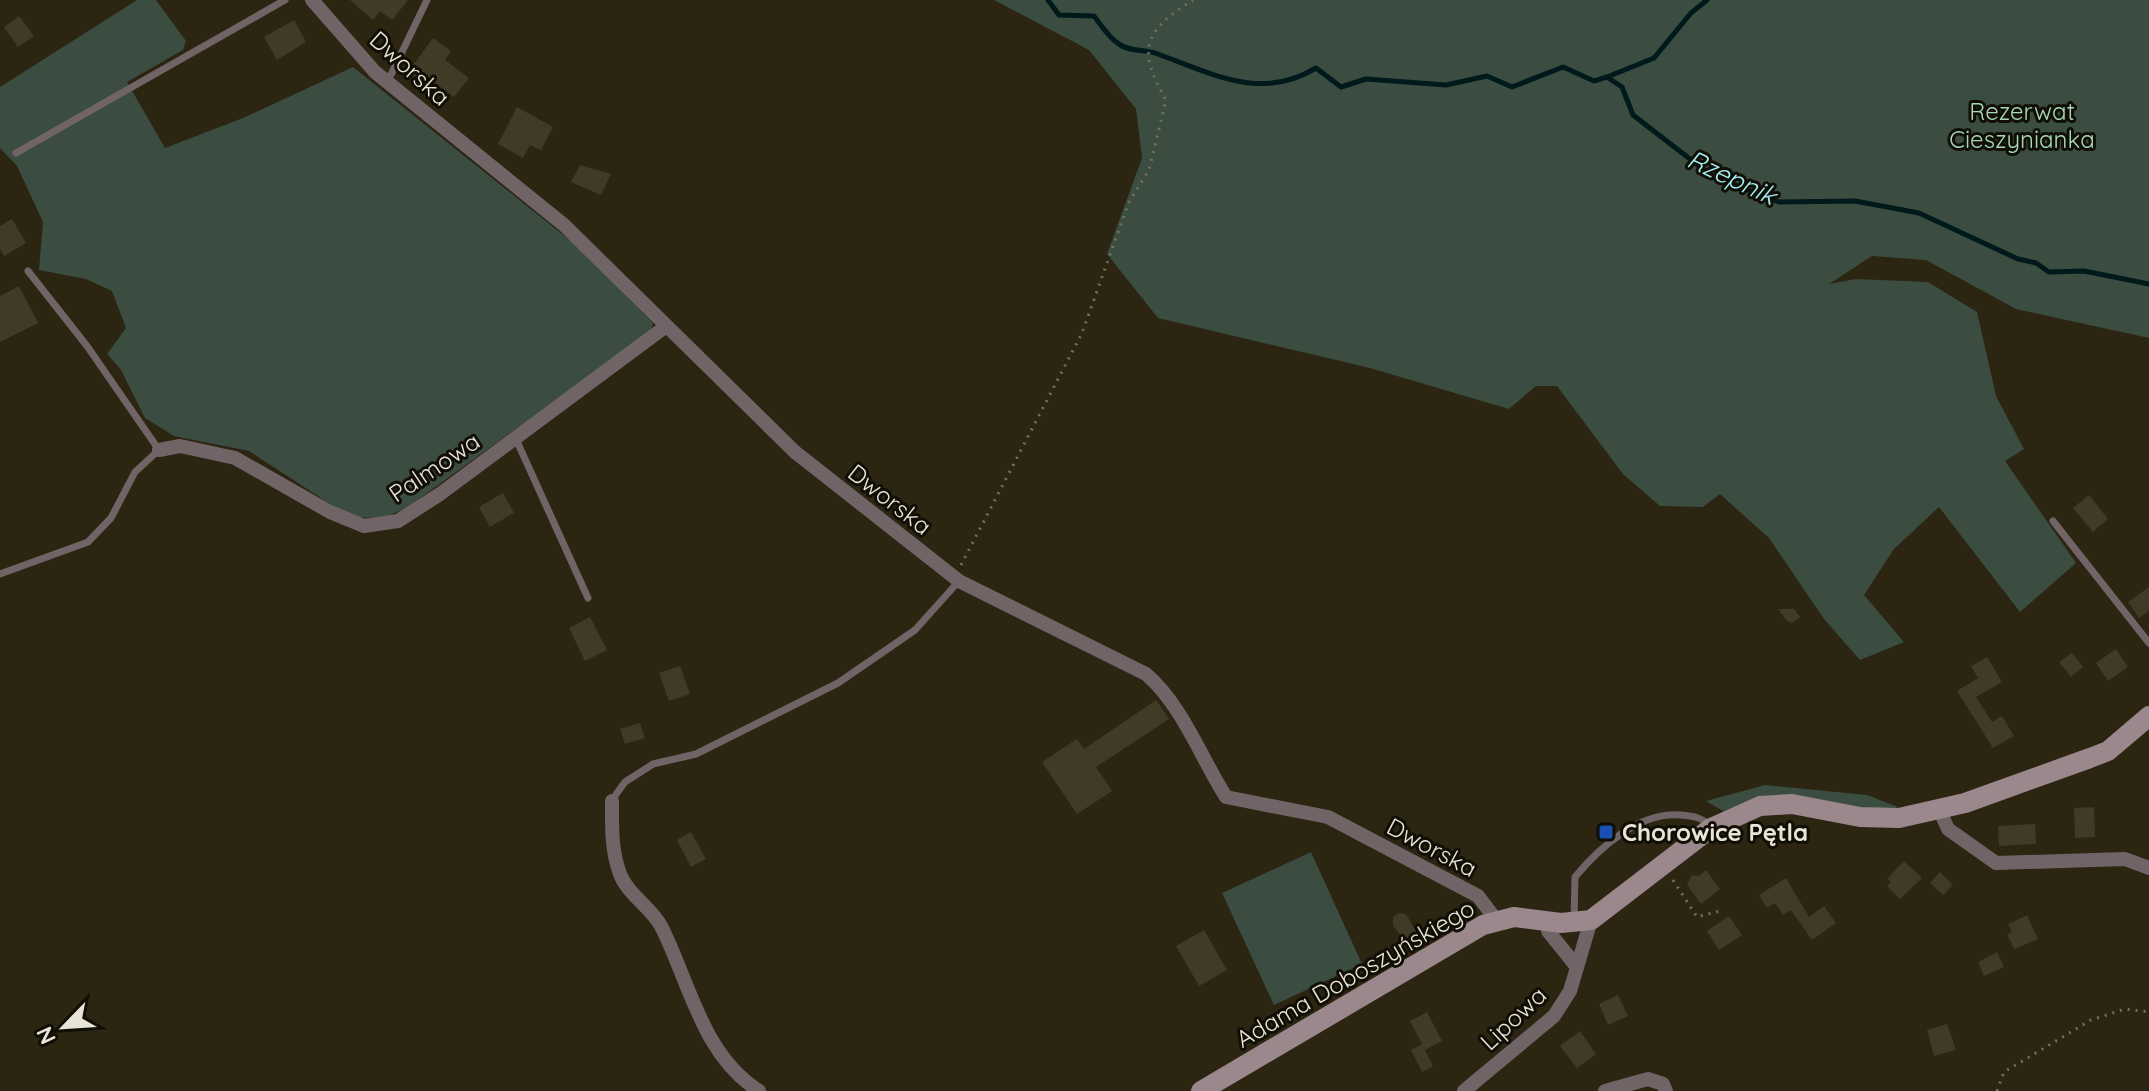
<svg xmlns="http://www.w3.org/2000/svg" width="2149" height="1091" font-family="Quicksand,sans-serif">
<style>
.green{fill:#3b4c41}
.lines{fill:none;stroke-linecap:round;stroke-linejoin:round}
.stream{stroke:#00191b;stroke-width:5}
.building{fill:#413a26}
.path{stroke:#746f5f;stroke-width:3;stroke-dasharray:2 6;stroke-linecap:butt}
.lane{stroke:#706467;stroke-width:7}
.street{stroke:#706467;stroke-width:14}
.secondary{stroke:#9a888c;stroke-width:20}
.transit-dot{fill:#1a4fb4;stroke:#110e06;stroke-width:3}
.labels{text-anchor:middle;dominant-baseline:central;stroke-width:6;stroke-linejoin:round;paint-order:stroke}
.street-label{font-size:24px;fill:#e8e4d8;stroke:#110e06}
.park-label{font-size:24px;fill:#a5d9b6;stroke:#110e06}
.poi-label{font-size:24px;font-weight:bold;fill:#e8e4d8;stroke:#110e06;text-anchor:start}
.water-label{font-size:26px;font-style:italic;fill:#a5eef4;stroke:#110e06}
</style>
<rect width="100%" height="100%" fill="#2b2512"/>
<g class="green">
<path d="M137,0H156L186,41L183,50L127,82L165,148L243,118L353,67L582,250L653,323L651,331L405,509L382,518L350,517L249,451L174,436L145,418L121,370L107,354L126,328L112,291L86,279L39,270L43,222L17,166L0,148V87Z"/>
<path d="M994,0H2149V338L2016,309L1926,260L1872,256L1829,284L1856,279L1928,282L1977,312L1996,396L2024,449L2005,461L2076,563L2020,612L1939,507L1894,549L1864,595L1904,642L1860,660L1824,619L1769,538L1720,494L1703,507L1660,506L1623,474L1557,386H1536L1509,409L1370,368L1158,318L1107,254L1142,158L1136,109L1089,50Z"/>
<path d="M1765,785L1867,795L1898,807L1886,812L1769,797L1723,811L1706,801Z"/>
<path d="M1311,852L1362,964L1274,1005L1222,893Z"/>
</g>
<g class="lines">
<g class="stream">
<path d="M1048,0L1059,15L1094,16C1101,25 1109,38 1119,44C1127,51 1145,50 1155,53C1211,73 1260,102 1316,68L1341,87L1366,79L1446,85L1487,76L1512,87L1563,67L1594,81L1607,77L1622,87L1633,115L1712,176L1779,202L1855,201L1919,213L2018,259L2036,263L2049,272L2084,271L2149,284"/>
<path d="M1607,77L1654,58L1691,13L1707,0"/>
</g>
</g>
<g class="building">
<path d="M350,0H408L392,20L380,11L373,20Z"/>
<path d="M19,16L34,36L18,47L4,27Z"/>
<path d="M294,20L306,42L277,60L264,37Z"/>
<path d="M433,38L451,51L445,60L469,78L454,97L430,79L426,85L408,72Z"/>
<path d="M517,107L553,127L541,150L530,145L523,158L498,144Z"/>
<path d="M580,165L611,174L601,195L571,182Z"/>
<path d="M12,219L26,243L4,256L0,249V226Z"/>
<path d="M19,286L38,323L0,342V296Z"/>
<path d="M503,493L514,513L490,527L479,507Z"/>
<path d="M2089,495L2108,519L2093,532L2073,508Z"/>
<path d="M2149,587V611L2139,618L2128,602Z"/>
<path d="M1778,609H1794L1800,617L1792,623L1787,621Z"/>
<path d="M590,617L607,650L585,661L569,628Z"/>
<path d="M2116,649L2128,667L2108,681L2096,663Z"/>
<path d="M2072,653L2083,667L2071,677L2059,662Z"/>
<path d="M1987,657L2002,682L1976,697L1992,722L2002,716L2014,736L1993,748L1957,691L1978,678L1971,666Z"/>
<path d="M680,666L690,694L669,701L659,673Z"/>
<path d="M1156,700L1169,719L1096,767L1112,791L1077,814L1042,762L1077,739L1084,749Z"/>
<path d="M640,723L645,738L625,744L620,729Z"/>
<path d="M2094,807L2095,837L2075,838L2074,808Z"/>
<path d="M2035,824L2036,844L1999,846L1998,826Z"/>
<path d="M691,832L706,859L691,867L677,840Z"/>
<path d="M1904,861L1922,878L1900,899L1887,886L1891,882L1887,879Z"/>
<path d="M1706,870L1720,889L1701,904L1687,885L1692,875L1699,876Z"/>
<path d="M1940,872L1953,885L1943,895L1930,883Z"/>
<path d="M1786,878L1809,917L1824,906L1836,923L1812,940L1791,910L1783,915L1775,903L1767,908L1759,895Z"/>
<path d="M1399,913L1406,914L1418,935L1406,942L1393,926V917Z"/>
<path d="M2027,915L2038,939L2014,949L2007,934L2012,932L2008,924Z"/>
<path d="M1729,916L1742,935L1719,950L1707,931Z"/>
<path d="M1204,930L1227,970L1199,986L1176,946Z"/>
<path d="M1997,952L2004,967L1984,976L1978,962Z"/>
<path d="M1618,995L1628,1016L1608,1025L1599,1004Z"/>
<path d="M1427,1012L1442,1041L1425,1050L1433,1066L1422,1072L1411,1050L1422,1044L1410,1021Z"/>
<path d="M1947,1024L1956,1050L1934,1056L1927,1030Z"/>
<path d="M1580,1031L1596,1054L1577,1068L1560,1046Z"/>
</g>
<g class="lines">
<g class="path">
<path d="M961,565L1082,333L1129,202L1149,170L1166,100C1137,50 1143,31 1193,0"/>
<path d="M1673,880L1697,917L1724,910"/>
<path d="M1997,1091L2004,1072L2091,1020L2125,1009L2149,1012"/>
</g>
<g class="lane">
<path d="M388,81L427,0"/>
<path d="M16,153L285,0"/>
<path d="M515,437L588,598"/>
<path d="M2053,521L2149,643"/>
<path d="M0,574L88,542L111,518L135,472L159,450L87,346L28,271"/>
<path d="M612,800L625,782L653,764L696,754L838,683L915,630L959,581"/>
<path d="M1574,920L1575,877C1600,847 1640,811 1681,815C1692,816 1702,817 1710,826"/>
</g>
<g class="street">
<path d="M312,0L375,72L564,225L795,452L959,581L1146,674C1182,705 1200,756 1226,797L1328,817L1478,896L1497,921"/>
<path d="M159,450L180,446L235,458L330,512L364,526L398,521L440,494L665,327"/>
<path d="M612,801C612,826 611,850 620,874C628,895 651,907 661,926C690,983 702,1055 759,1091"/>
<path d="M1939,809L1948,829L1996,863L2125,859L2149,868"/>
<path d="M1548,921V931L1577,967"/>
<path d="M1464,1091L1554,1016L1570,991L1591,920"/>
<path d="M1605,1091L1648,1079L1663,1084L1666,1091"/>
</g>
<path class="secondary" d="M1201,1091L1483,925L1514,917L1561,923L1591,920L1711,828L1760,806L1792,804L1860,817L1899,818L1965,803L2090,758L2108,751L2149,716"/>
</g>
<rect class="transit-dot" x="1598" y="824" width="16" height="16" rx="4"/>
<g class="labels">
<g class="street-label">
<text transform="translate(410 68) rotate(42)">Dworska</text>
<text transform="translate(434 467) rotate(-34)">Palmowa</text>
<text transform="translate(890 499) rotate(38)">Dworska</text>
<text transform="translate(1432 847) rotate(28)">Dworska</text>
<text transform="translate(1355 973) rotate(-30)">Adama Doboszyńskiego</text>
<text transform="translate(1513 1018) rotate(-43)">Lipowa</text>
</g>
<g class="park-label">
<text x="2022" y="111">Rezerwat<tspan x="2022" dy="28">Cieszynianka</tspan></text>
</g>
<g class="poi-label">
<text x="1622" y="832">Chorowice Pętla</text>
</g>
<g class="water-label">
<text transform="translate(1732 177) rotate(25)">Rzepnik</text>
</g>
</g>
<g transform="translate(64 1027) rotate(245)" stroke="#110e06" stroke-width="6" paint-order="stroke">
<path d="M0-6L14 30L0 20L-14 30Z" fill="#e8e4d8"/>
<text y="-12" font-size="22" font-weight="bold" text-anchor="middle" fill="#e8e4d8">N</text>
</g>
</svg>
